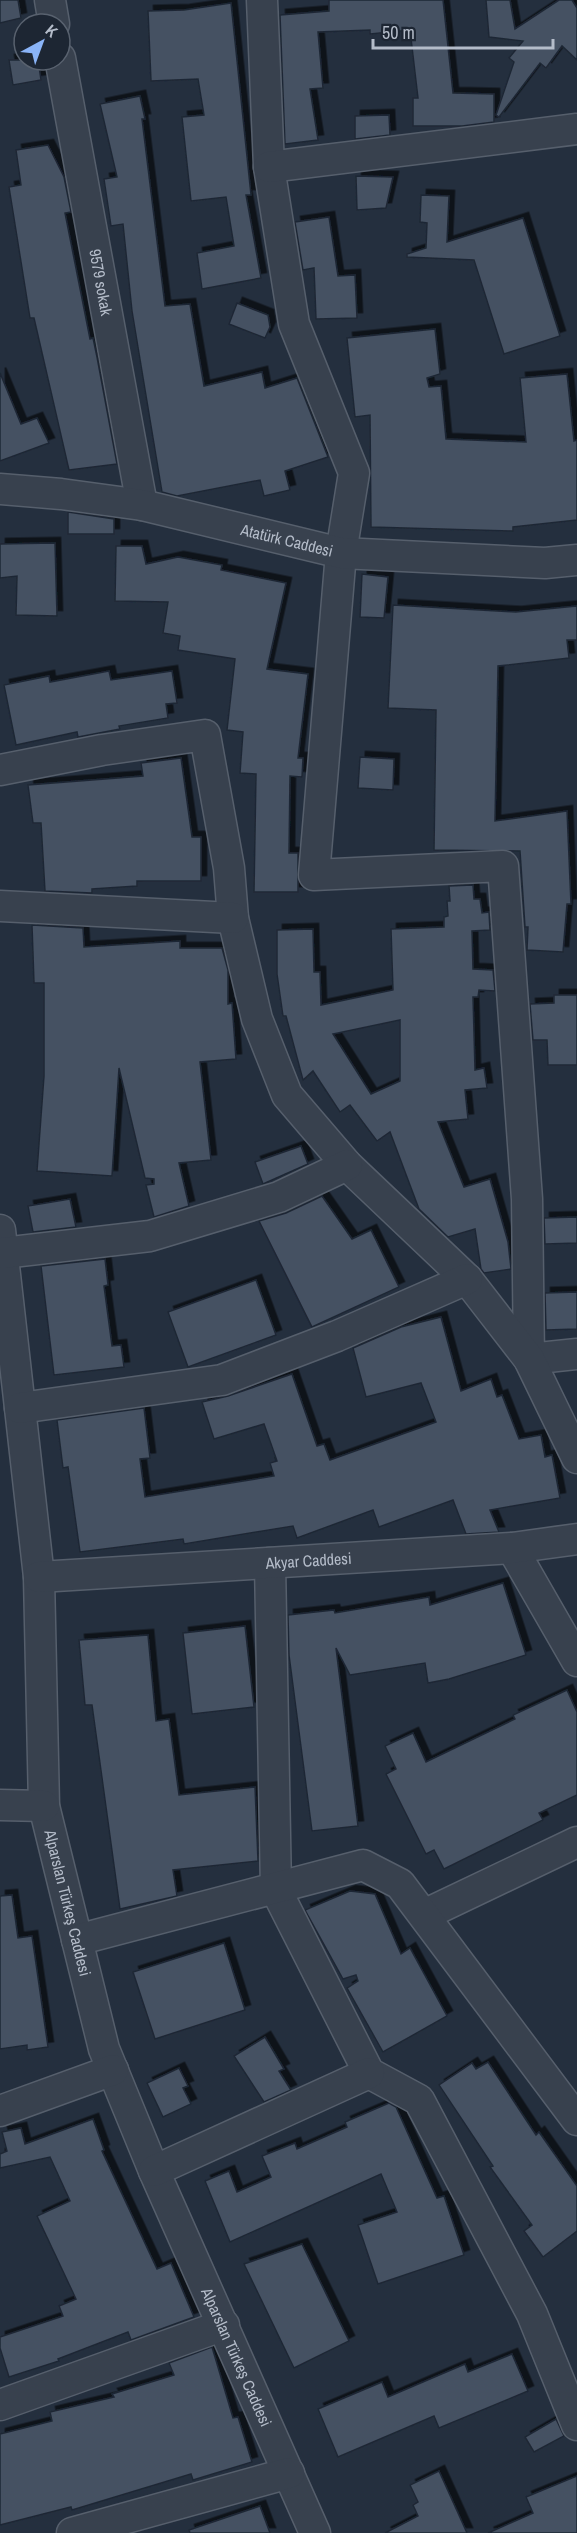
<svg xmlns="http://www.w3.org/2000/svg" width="577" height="2533" font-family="'Archivo Narrow',sans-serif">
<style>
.building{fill:#455162;stroke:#1f2835;stroke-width:1.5;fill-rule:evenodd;filter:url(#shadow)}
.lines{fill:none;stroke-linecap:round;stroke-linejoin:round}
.minor-casing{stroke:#565f6c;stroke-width:33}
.minor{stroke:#38414e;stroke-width:30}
.labels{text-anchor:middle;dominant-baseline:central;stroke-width:4.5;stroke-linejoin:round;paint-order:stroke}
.street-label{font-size:16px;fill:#b4bcc9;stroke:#1d2633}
</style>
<defs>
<filter id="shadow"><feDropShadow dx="5.5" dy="-5.5" stdDeviation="0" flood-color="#0009"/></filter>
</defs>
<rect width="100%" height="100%" fill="#242f3e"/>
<g class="building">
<path d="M0,0H18L21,18L0,23Z"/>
<path d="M329,0H443L453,93L494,94V122L462,126H413V98H418L410,30L370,34V30L318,32L323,88L310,89L318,140L285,144L280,15L329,11Z"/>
<path d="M486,0H510L515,29L559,0H572L577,8V60L562,46L546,68L540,63L499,117L496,115L514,62L509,58L523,41L489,37Z"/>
<path d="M231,3L251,195H246L261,278L202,289L197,253L234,246L226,197L191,201L182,117L204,115L198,79L151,81L148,11L184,10Z"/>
<path d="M9,60H38L41,80L13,85Z"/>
<path d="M140,96L145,119H142L165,306L190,304L204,386L262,372L265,388L297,378L328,457L285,471L290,490L264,496L260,480L177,496L162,492L132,311L123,224L111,226L104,179L117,177L100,104Z"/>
<path d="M389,115L390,135L355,139V116Z"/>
<path d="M48,145L64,177L71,212L65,213L90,339L93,338L97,357L117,464L69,470L34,318H30L9,187L21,185L16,150Z"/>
<path d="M356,176L393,177L386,208L357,210Z"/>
<path d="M421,195L449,196L447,242L523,218L560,336L504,354L474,260L407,257V254L426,248L427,223L420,222Z"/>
<path d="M329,217L338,276L355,275L357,318L316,319L314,268L303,270L295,222Z"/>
<path d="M237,303L268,315L270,327L265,338L229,324Z"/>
<path d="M435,329L440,374L427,378L429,387L441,386L446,439L526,442L520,378L567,374L574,441L577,440V520L513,527V531L371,527L370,415L355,417L347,338Z"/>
<path d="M0,373L21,424L37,418L49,443L0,461Z"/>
<path d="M68,512L114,519V534H68Z"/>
<path d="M55,543L57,616L16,615L17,576L0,578V544Z"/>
<path d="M116,546H142L146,564L178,557L222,565L221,570L286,583L267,669L308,674L298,758H303L302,777L290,776L289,853H298V892H254L256,774L240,773L243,732L227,730L235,659L178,650L180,636L163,633L168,602L115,601Z"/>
<path d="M362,574L388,577L384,618L360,617Z"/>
<path d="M393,605L516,612L577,606V640H567L569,658L498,666L495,821L567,811L571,904H567L563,952L527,950L528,927H525L520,851L434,850L436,710L388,708Z"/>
<path d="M109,671L111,680L172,671L177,703L166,704L168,718L119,726L120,729L78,737L77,732L16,745L4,685L49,676L50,682Z"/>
<path d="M360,757L394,759L393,790L358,788Z"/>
<path d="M181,758L192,837H201V881H137V886L92,889V893L45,891L41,823H33L28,785L143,776L141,763Z"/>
<path d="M473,885L474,899H480L482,913L489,912L490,930L472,931L473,969L493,970L495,991L479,990L478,997H473L475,1070L484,1068L487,1088L465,1090L468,1119L438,1122L464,1187L490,1179L508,1242L511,1269L484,1273L481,1269L475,1229L448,1237L419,1209L390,1132L377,1141L350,1105L340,1112L313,1071L303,1080L286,1016H283L277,974V930L313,929L314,972H320L321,1005L393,990L391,929L444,927V917L448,916L447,901H450L449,886ZM400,1020V1081L371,1094L333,1034Z"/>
<path d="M32,925L83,928L84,947L180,941V948H222L228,970V1004L232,1003L236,1059L200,1062L211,1160L179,1163L189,1206L154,1217L146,1185L154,1184V1179L145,1178L119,1068L112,1176L37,1171L44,1076V983H34Z"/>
<path d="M554,995H577V1065H548L547,1040H533L530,1004L554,1003Z"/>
<path d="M301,1146L308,1164L263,1184L255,1162Z"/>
<path d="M322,1196L352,1239L371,1230L399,1287L312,1327L259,1221L286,1213Z"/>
<path d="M70,1199L76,1227L33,1232L28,1206Z"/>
<path d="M577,1217V1243L545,1244L544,1218Z"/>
<path d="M105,1259L108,1285L104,1286L112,1346L121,1345L124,1367L54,1375L41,1266Z"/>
<path d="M256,1280L276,1335L188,1367L168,1312Z"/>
<path d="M577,1292V1329L546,1330L545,1293Z"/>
<path d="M441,1317L461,1391L491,1379L497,1397L502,1395L519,1439L541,1435L545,1457L552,1455L560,1498L490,1510L499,1532L466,1534L453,1500L379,1527L373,1510L297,1538L293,1526L184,1544L183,1539L80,1552L68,1467L63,1468L57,1420L144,1408L150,1458L140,1459L145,1497L274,1476L270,1463L277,1461L264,1424L214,1439L202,1402L228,1396L292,1374L317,1446L324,1444L330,1460L436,1422L421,1383L366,1397L353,1348L401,1327Z"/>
<path d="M503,1583L526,1655L449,1679L428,1683L425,1663L350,1675L336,1648L358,1826L312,1831L289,1655L288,1615L334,1610L335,1613L429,1597L430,1605Z"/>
<path d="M245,1626L254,1707L192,1714L183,1633Z"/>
<path d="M148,1635L156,1721L169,1719L179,1795L255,1787L258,1861L173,1870L177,1896L120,1909L92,1705H85L79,1640Z"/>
<path d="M567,1690L577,1712V1795L539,1813L543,1820L444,1869L434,1850L426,1854L386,1774L396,1769L385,1746L413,1733L426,1762L515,1719L513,1715Z"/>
<path d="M350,1891L375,1894L401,1954L410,1948L447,2016L383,2052L347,1988L358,1981L356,1975L343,1979L305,1910Z"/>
<path d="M12,1895L18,1938L32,1936L48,2047L27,2050V2045L0,2049V1896Z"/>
<path d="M224,1943L245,2010L155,2039L133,1972Z"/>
<path d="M265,2037L284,2069L279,2071L291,2090L264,2102L234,2056Z"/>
<path d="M488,2062L536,2135L539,2132L577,2186V2231L543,2257L524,2231L532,2225L490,2167L493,2166L439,2085L472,2063L476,2069Z"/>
<path d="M179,2068L188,2086L183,2088L191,2104L163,2117L147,2083Z"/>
<path d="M389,2103L396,2107L437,2198L444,2196L464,2255L378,2284L358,2225L397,2212L381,2174L230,2242L205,2181L229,2171L237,2192L271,2177L262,2156L295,2143L297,2149L347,2127L345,2122Z"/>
<path d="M93,2119L104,2150L102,2151L157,2269L171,2263L194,2317L131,2340L128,2332L58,2359L59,2361L9,2377L0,2348V2337L63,2316L59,2306L76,2299L37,2216L70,2201L50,2157L0,2168V2154L7,2151L2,2132L21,2128L25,2144Z"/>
<path d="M302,2244L349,2341L294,2368L244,2264Z"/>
<path d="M212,2347L233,2418L238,2417L252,2462L193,2480L191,2474L72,2510L71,2507L0,2525V2434L52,2421L50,2412L114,2397L112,2394L174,2375L169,2363Z"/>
<path d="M512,2354L528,2391L439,2428L434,2416L338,2457L318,2409L382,2382L388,2397L465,2364L468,2372Z"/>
<path d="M556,2419L564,2436L534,2452L525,2437Z"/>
<path d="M439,2471L467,2533H385L418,2516L413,2505L418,2502L410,2485Z"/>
<path d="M577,2476V2533H488L533,2513L526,2497Z"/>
<path d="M260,2506L270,2533H190L189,2530Z"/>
</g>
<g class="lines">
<defs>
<g id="minor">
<path d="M50,0L54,24"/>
<path d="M262,0L269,167L294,324L354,473L341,553L314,875L503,866L527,1199L529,1359L577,1354"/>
<path id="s1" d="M60,58L142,505"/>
<path d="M269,167L577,129"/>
<path id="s2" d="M0,489L61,494L142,505L341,553L545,563L577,560"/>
<path d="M0,770L102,750L205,735L229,868L233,918L257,1019L287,1095L347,1165L467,1279L529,1359L577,1458"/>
<path d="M0,906L233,918"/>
<path id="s3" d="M0,1230L39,1577L44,1806L104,2049L154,2171L315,2533"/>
<path d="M3,1253L150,1236L279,1197L347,1165"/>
<path d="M20,1408L222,1380L337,1336L467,1279"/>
<path d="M512,1548L577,1661"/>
<path d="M270,1563L276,1890L369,2073L419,2100L532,2314L577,2425"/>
<path id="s4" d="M39,1577L512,1548L577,1539"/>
<path d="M0,1805L44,1806"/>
<path d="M424,1915L577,1842"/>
<path d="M77,1940L363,1865L400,1884L577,2120"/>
<path d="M0,2111L113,2070"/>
<path d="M154,2171L369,2073"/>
<path d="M0,2405L224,2325"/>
<path d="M72,2533L289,2473"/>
</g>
</defs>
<use href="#minor" class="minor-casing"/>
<use href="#minor" class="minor"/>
</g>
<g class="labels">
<g class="street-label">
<text stroke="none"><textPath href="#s1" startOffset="228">9579 sokak</textPath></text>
<text stroke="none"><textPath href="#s2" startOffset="292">Atatürk Caddesi</textPath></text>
<text stroke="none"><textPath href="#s4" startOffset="270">Akyar Caddesi</textPath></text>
<text stroke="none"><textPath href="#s3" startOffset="678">Alparslan Türkeş Caddesi</textPath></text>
<text stroke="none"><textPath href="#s3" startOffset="1164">Alparslan Türkeş Caddesi</textPath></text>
</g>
</g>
<g transform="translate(42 42) rotate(41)"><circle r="28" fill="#1d2633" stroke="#59626f" stroke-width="1.5"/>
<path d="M0-4.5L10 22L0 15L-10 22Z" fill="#8ab4f8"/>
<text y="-9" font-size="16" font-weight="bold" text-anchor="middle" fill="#b4bcc9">K</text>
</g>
<path d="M373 39v9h180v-9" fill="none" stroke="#b4bcc9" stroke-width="3"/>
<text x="382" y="39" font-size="18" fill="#b4bcc9" stroke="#1d2633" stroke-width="4.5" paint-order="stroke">50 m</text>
</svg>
